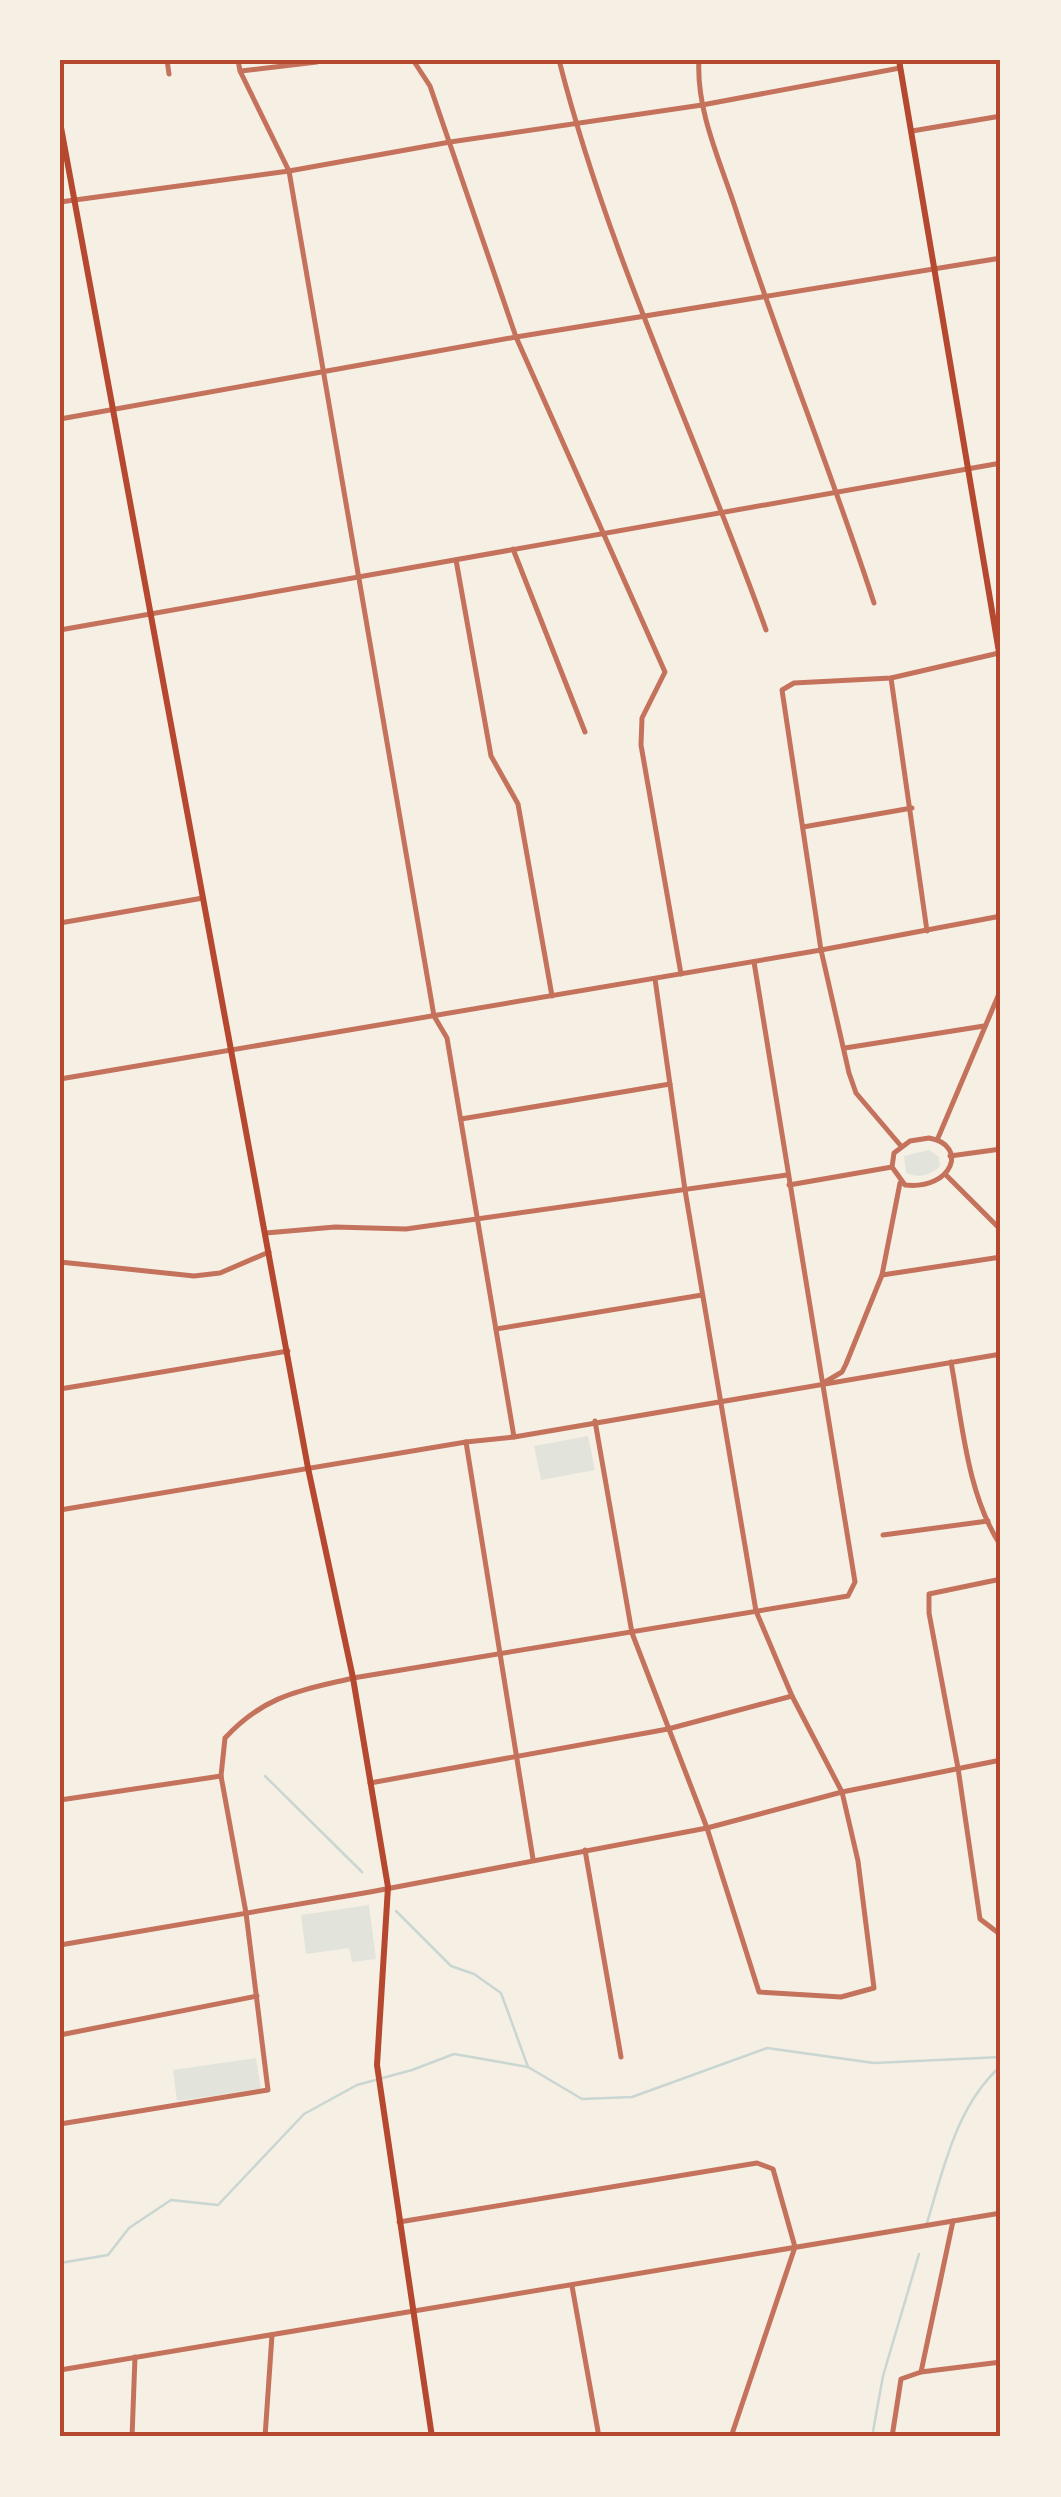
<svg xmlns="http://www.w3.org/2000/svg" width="1061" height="2497" font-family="'Archivo Narrow',sans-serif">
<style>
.green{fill:#e2e4dc}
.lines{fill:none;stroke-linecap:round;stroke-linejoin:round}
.stream{stroke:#c9d6d2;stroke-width:2.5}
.minor{stroke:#c5725c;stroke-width:5}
.tertiary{stroke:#c5725c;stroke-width:5}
.secondary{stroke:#b5482f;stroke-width:6}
.neatline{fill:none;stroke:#b5482f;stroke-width:4}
</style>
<rect width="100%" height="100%" fill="#f6efe4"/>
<g class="green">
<path d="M929,1150L939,1157L940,1166C930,1176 918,1178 906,1173L904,1156Z"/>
<path d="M588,1436L595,1470L541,1480L534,1446Z"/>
<path d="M369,1905L376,1959L352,1962L349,1948L306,1954L301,1915Z"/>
<path d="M256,2058L261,2089L177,2101L173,2070Z"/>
</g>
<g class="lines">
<g class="stream">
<path d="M265,1776L362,1872"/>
<path d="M396,1911L451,1966L474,1974L501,1993L528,2067"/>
<path d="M927,2223C943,2170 957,2104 1001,2066"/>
<path d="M60,2263L108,2255L129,2228L171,2200L218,2205L304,2114L357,2085L412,2070L454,2054L528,2067L582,2099L632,2097L767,2048L874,2063L1001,2057"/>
<path d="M872,2437L883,2376L919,2254"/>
</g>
<g class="minor">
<path d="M167,60L169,74"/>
<path d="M238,60L240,71L289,171L434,1016L447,1038L514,1437"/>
<path d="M413,60L430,86L516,337L665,672L642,718L641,745L681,974"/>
<path d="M559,60C609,257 698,439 766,630"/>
<path d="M699,60C696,110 720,161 735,207C778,341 831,470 874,603"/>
<path d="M241,71L317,62"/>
<path d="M912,131L1001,116"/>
<path d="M60,202L289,171L450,142L702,105L900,68"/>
<path d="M60,419L516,337L1001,258"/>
<path d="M513,549L585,732"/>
<path d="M456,560L491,756L518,804L552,996"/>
<path d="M60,630L1001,463"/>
<path d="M891,678L927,931"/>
<path d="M803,827L912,808"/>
<path d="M60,923L203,898"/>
<path d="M845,1048L984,1026"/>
<path d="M60,1079L821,950L1001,916"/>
<path d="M461,1119L670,1084"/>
<path d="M929,1138C969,1145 953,1190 905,1185L892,1167L894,1153L910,1141Z"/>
<path d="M938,1138L1001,989"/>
<path d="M901,1146L856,1093L849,1073L821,950L782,690L794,683L891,678L999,653"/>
<path d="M950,1156L1001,1149"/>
<path d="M946,1175L1001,1230"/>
<path d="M789,1185L892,1167"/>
<path d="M266,1233L335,1227L406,1229L787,1175"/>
<path d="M60,1262L194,1276L220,1273L269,1252"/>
<path d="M882,1275L1001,1257"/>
<path d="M496,1329L702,1295"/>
<path d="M951,1362C962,1421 967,1495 1001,1546"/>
<path d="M825,1382L842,1372L846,1364L882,1275L900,1183"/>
<path d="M60,1389L288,1351"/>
<path d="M595,1421L632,1633L707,1828L759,1992L841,1997L874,1988L858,1861L842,1792L792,1696L756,1611L685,1190L655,979"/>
<path d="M466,1442L533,1859"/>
<path d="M883,1535L988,1521"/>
<path d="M1001,1579L929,1594V1613L958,1768L980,1919L1001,1935"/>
<path d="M370,1783L668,1729L792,1696"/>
<path d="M60,1800L221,1776"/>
<path d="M585,1850L621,2057"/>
<path d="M60,1945L370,1892L707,1828L842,1792L1001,1760"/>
<path d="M60,2035L257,1996"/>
<path d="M60,2124L268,2090L246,1913L221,1776L225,1738C265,1695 299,1691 353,1678L848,1596L855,1582L754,962"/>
<path d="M399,2222L757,2163L773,2169L795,2247L731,2437"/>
<path d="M572,2286L599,2437"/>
<path d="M921,2372L1001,2362"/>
<path d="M132,2437L135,2357"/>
<path d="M265,2437L272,2335"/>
<path d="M892,2437L901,2379L921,2372L953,2221"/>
</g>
<g class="tertiary">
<path d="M60,1510L466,1442L514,1437L1001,1354"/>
<path d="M60,2370L1001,2213"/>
</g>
<g class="secondary">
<path d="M899,60L1001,664"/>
<path d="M60,122L308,1468L353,1678L388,1887L377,2065L432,2437"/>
</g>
</g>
<rect width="1061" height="2497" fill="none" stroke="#f6efe4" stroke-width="125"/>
<rect x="62" y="62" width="936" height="2372" class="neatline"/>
</svg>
